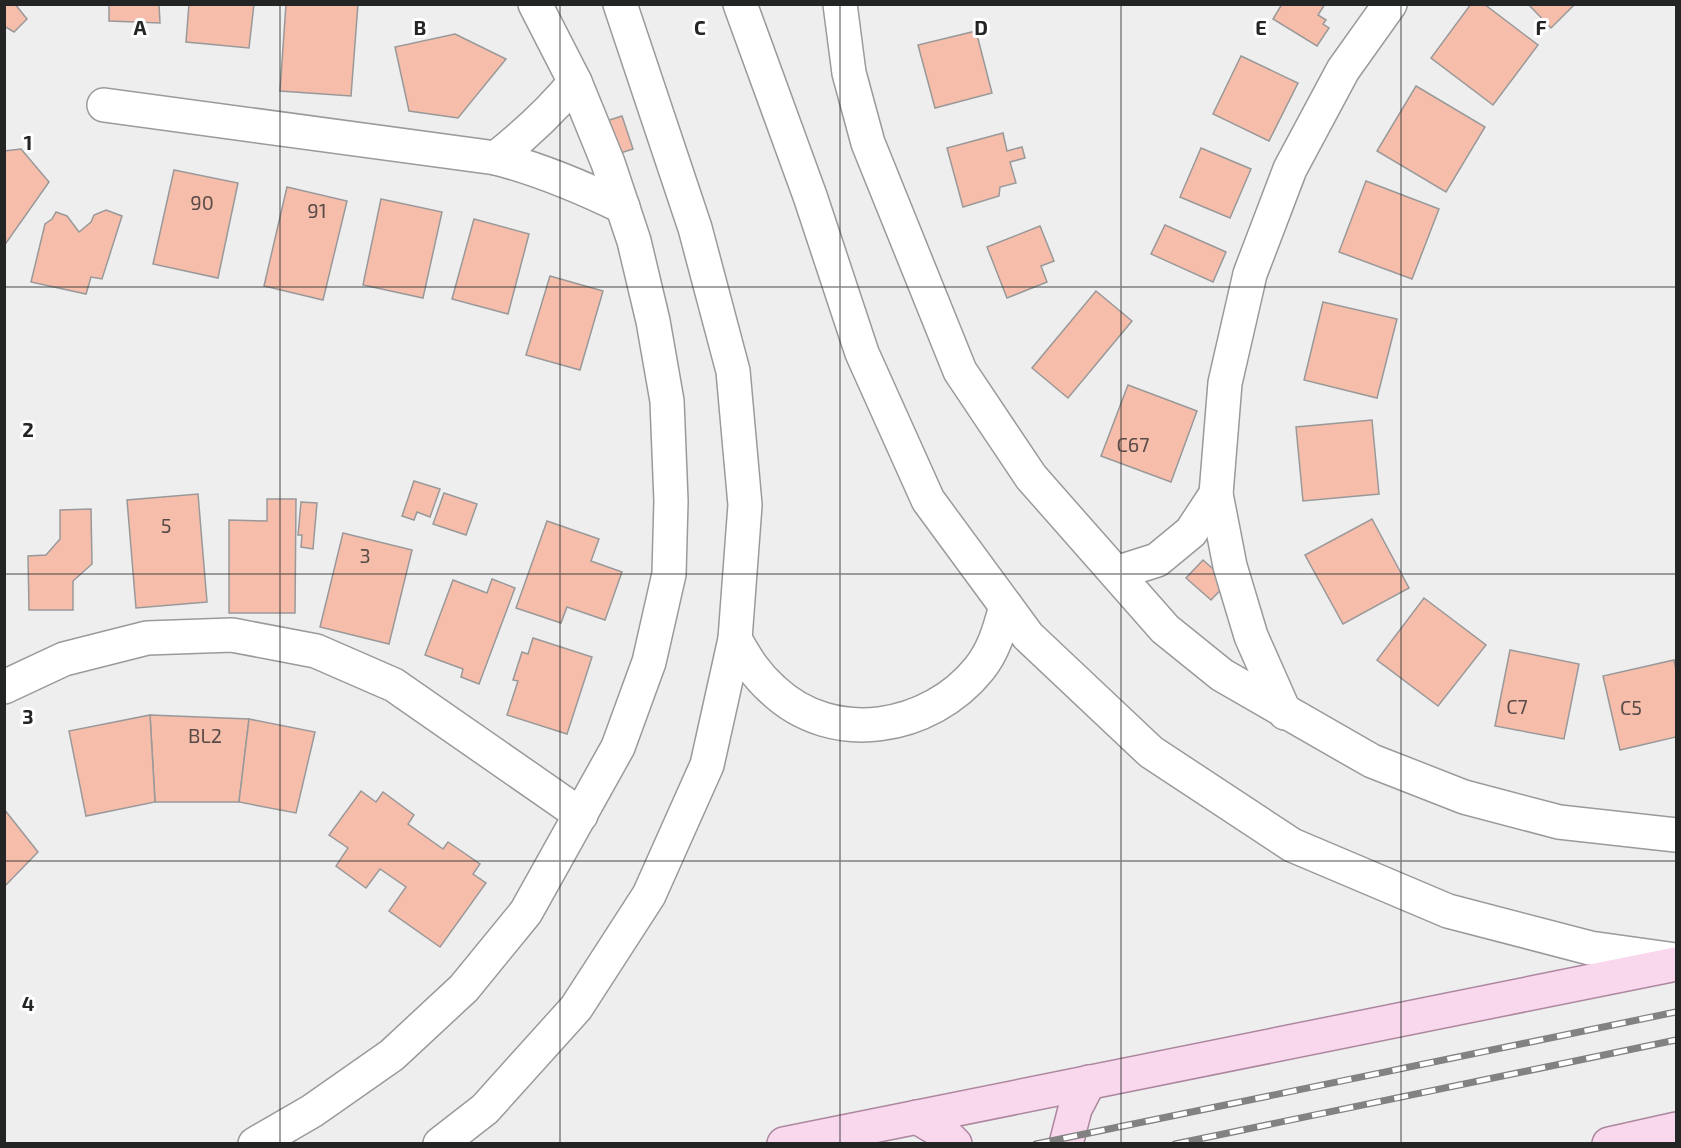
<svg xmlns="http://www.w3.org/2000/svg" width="1681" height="1148" font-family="'Exo 2',sans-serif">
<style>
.building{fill:#f6bdab;stroke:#9a9999;stroke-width:1.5}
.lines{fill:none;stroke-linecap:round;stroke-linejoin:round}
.minor-casing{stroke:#9a9a9b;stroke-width:36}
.major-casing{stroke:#ac879e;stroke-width:36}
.minor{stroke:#fff;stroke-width:33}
.major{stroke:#f9d7ec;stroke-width:33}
.rail-casing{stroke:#828283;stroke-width:7}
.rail{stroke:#fff;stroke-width:4.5;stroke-dasharray:14;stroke-linecap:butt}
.grid{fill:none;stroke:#232424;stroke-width:1.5;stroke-opacity:0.55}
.labels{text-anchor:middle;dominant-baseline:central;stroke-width:6;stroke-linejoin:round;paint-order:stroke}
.number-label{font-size:20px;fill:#584a46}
.grid-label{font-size:20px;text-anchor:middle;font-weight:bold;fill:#232424;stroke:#fff;stroke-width:6;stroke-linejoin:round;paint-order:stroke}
</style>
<rect width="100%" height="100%" fill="#eeeeef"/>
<g class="building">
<path d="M4,4H15L27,19L14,32L4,26Z"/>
<path d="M109,4H159L160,23L109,21Z"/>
<path d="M189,4H254L249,48L186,42Z"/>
<path d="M286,4H358L351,96L280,91Z"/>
<path d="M1282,4H1325L1318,15L1326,20L1323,24L1329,28L1317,46L1273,19Z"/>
<path d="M1471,4H1484L1538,45L1493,105L1431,58Z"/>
<path d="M1528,4H1575L1551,28Z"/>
<path d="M976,31L992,93L935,108L918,45Z"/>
<path d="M455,34L506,59L458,118L409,111L395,47Z"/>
<path d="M1241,56L1298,83L1269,141L1213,114Z"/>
<path d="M1416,86L1485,127L1446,192L1377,151Z"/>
<path d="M622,116L633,149L611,156L600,123Z"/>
<path d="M1003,133L1007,151L1022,147L1025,158L1010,162L1016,183L1000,187L999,196L963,207L947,148Z"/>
<path d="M1201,148L1251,169L1230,218L1180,197Z"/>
<path d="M21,149L49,182L4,246V151Z"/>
<path d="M174,170L238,183L218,278L153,264Z"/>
<path d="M1366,181L1439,209L1412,279L1339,252Z"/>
<path d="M287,187L347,201L323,300L264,286Z"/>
<path d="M381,199L442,212L423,298L363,285Z"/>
<path d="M106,210L122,216L102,279L91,277L86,294L31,282L45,224L52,219L56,212L67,216L79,232L91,222L94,215Z"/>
<path d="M474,219L529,234L508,314L452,299Z"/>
<path d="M1165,225L1226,252L1213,282L1151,254Z"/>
<path d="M1040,226L1054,261L1041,266L1047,282L1007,298L987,247Z"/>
<path d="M550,276L603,291L580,370L526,355Z"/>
<path d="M1096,291L1132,321L1068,398L1032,368Z"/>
<path d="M1323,302L1397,319L1377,398L1304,380Z"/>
<path d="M1128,385L1197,411L1171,482L1101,456Z"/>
<path d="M1372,420L1379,494L1303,501L1296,427Z"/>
<path d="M414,481L440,489L430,517L417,512L414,520L402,516Z"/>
<path d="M444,493L477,504L466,535L433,524Z"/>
<path d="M198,494L207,602L136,608L127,500Z"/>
<path d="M267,499H296L295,613H229V520L267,521Z"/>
<path d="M301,502L317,503L313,549L301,547L302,535H298Z"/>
<path d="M91,509L92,564L73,581V610H29L28,556L46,555L60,539V510Z"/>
<path d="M1372,519L1409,588L1343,624L1305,555Z"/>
<path d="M547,521L599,539L591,561L622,572L605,620L567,607L561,623L516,608Z"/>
<path d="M343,533L412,550L389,644L320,627Z"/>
<path d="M1203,560L1228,582L1211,600L1186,578Z"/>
<path d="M492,579L515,588L479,684L461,677L463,669L425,655L453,580L487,593Z"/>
<path d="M1424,598L1486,645L1438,706L1377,660Z"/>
<path d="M533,638L592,657L567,734L507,715L518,681L513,680L522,652L528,654Z"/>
<path d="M1510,650L1579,664L1564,739L1495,726Z"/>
<path d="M1674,660L1676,670V737L1620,750L1603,676Z"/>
<path d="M150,715L249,719L239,802H155Z"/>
<path d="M150,715L155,802L86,816L69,731Z"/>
<path d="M249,719L315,732L296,813L239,802Z"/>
<path d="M361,791L376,802L383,792L414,815L408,824L443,849L448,842L480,864L473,874L486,883L440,947L389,911L406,887L380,869L366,888L336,866L348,848L329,835Z"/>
<path d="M4,809L38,852L4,887Z"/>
</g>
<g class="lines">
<defs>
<g id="minor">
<path d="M740,4L810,196L862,353L928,500L1028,636L1151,752L1292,845L1448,911L1590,948L1676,960"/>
<path d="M840,4L849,73L868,143L960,371L1031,477L1165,629L1222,675L1372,761L1464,797L1559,822L1676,835"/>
<path d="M104,105L496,158C542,170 580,186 623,207"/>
<path d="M496,158C525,135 551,111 575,82"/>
<path d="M1116,573L1157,560L1191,532L1216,494"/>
<path d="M735,639C746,659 756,675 773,690C833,747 930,730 979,669C994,651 1000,628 1006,606"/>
<path d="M4,687L64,659L147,638L232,635L316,651L394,685L581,815"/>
<path d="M1285,713L1251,636L1230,566L1216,494L1225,383L1250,274L1290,169L1343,70L1390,4"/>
<path d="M255,1144L312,1111L392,1055L464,988L526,912L618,747L649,662L669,574L671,501L667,401L653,321L634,241L608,163L575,82L535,4"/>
<path d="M440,1144L485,1109L576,1008L649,895L707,765L735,639L745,505L733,371L695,228L620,4"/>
</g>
<g id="major">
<path d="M917,1117L944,1133L955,1144"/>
<path d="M784,1144L1676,964"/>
<path d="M1066,1144L1075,1109L1089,1082"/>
<path d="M1609,1144L1676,1129"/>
</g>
</defs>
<use href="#minor" class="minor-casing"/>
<use href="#major" class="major-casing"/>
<use href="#minor" class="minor"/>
<use href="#major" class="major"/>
<defs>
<g id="rail">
<path d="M1036,1144L1676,1012"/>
<path d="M1175,1144L1676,1040"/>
</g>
</defs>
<use href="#rail" class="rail-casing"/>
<use href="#rail" class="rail"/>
</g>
<path class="grid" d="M280,4V1144M560,4V1144M840,4V1144M1121,4V1144M1401,4V1144M4,287H1676M4,574H1676M4,861H1676"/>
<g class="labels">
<g class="number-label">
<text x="202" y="202">90</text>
<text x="317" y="210">91</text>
<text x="1133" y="444">C67</text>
<text x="166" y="525">5</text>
<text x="365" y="555">3</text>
<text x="1517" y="706">C7</text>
<text x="1631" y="707">C5</text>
<text x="205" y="735">BL2</text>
</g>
</g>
<g class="grid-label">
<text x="140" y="35">A</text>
<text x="420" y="35">B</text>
<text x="700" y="35">C</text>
<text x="981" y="35">D</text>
<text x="1261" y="35">E</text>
<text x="1541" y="35">F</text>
<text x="28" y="150">1</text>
<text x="28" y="437">2</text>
<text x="28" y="724">3</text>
<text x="28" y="1011">4</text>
</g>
<rect width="1681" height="1148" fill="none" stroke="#232424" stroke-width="12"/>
</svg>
